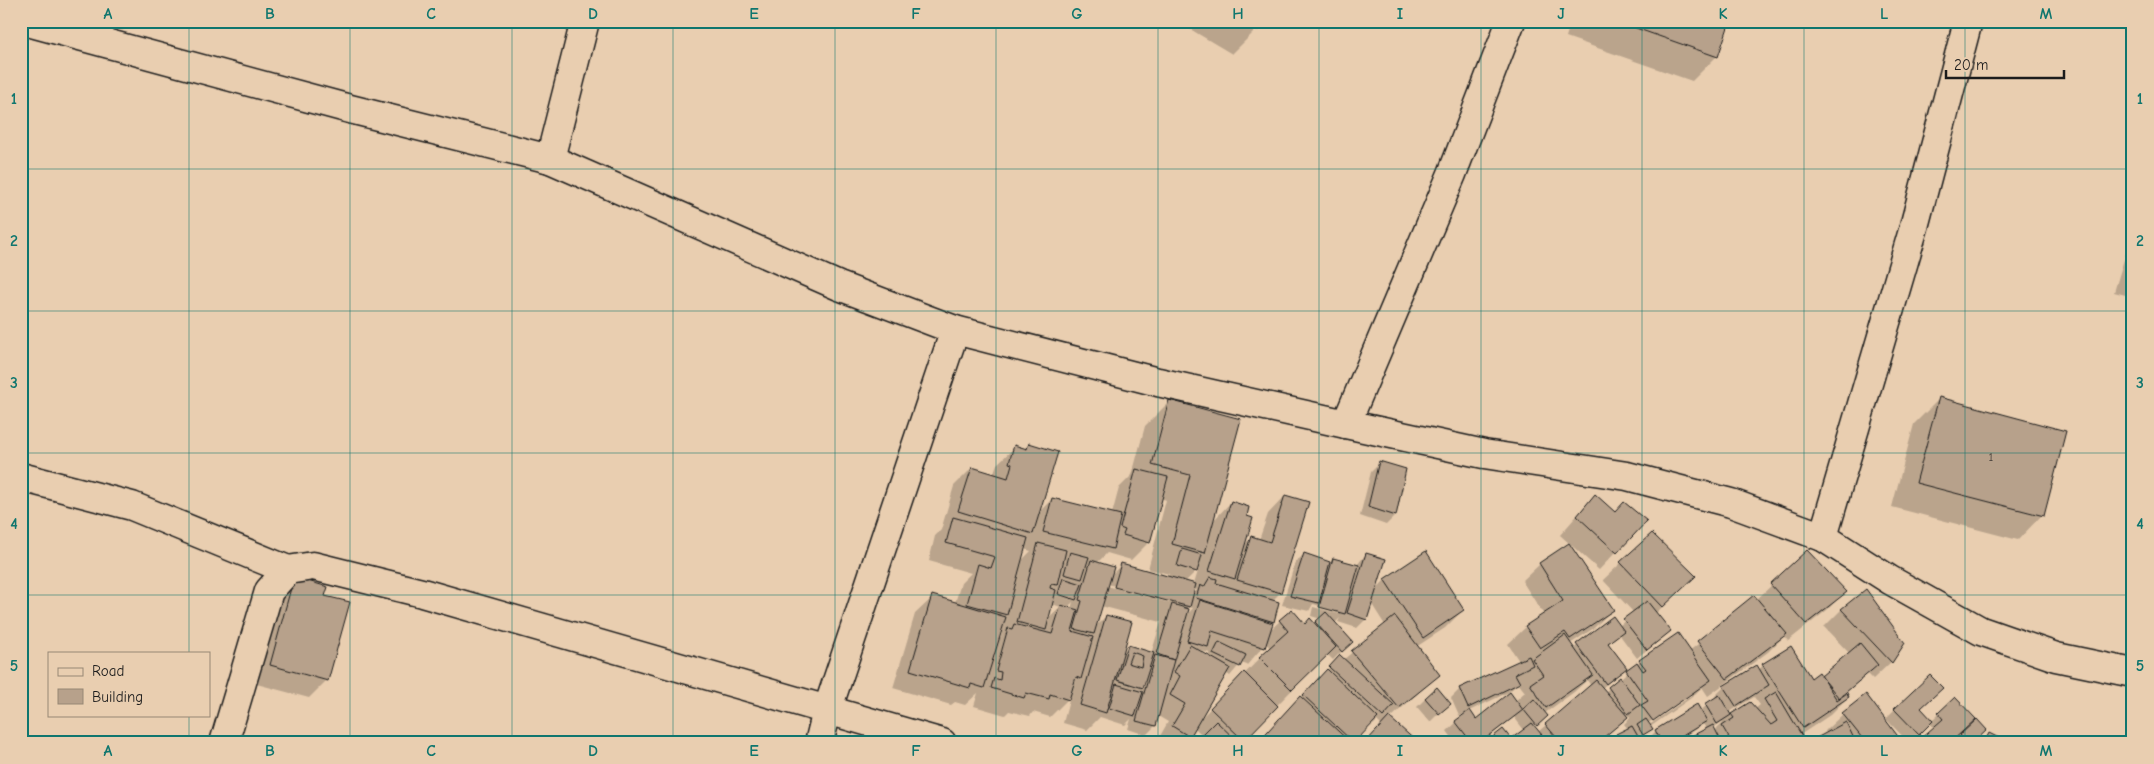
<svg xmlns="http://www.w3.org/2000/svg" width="2154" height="764" font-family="'Comic Neue',sans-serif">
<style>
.shadow{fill:#0003;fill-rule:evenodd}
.building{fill:#b7a18b;stroke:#1c1c1c;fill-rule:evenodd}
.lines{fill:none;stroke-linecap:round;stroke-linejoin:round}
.street-casing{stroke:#1c1c1c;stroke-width:31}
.street{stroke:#e9ceb0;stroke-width:28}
.grid{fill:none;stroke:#0f766e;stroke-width:1;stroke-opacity:0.55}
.labels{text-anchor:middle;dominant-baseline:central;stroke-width:4.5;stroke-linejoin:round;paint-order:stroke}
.number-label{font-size:12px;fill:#433d38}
.neatline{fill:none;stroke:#0f766e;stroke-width:2}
.grid-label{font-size:16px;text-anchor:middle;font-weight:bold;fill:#0f766e}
</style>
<rect width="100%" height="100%" fill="#e9ceb0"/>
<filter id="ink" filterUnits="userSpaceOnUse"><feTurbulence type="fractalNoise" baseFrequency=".02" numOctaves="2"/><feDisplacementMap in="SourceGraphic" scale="10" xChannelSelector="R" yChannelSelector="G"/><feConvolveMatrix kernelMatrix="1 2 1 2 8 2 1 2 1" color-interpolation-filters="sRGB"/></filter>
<g filter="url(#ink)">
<g class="shadow">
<path d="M1167,21H1180L1175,26Z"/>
<path d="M1194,21H1262L1257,29L1232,54L1190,29Z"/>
<path d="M1571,21H1729L1717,56L1692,81L1566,37Z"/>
<path d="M2133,230V297L2114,292Z"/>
<path d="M1939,399L2042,515L2018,540L1892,507L1914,424Z"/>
<path d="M1170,401L1213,521L1231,502L1244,545L1251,538L1259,540L1268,514L1285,496L1280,593L1272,601V621L1269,631L1292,610L1305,625H1315L1321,619L1311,616L1313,607L1340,614V612L1313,604L1309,611L1282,605L1295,563L1304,554L1330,563L1333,559L1357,565L1366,554L1375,590L1385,580L1463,610L1445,628L1416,647L1438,675L1382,726L1377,721L1373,725L1371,723L1352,743H1257L1331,666L1343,660L1385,625L1371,603L1366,619L1357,628L1338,622L1340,618L1335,623L1352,641L1333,660L1327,654L1240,743H1196L1203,736L1194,727L1182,743H1156L1168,722L1158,716L1155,726L1146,735L1128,729L1131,719L1125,725L1100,717L1087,730L1063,723L1070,697L1050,717L1033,712L1030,716L1009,711L1005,715L974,706L978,693L965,705L955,702L951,705L893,688L915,614L933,597L955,603L961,583L971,573L929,561L935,536L941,530L954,486L972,468L993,475L997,464L1015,447L1024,449L1029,444L1038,513L1052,499L1112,514L1119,488L1132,475L1145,426ZM1161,498L1166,500L1148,569L1169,574L1168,577L1121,565L1110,576L1097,563L1107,553L1131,560L1149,542ZM1024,549L1031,551L1020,562ZM1199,568L1194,584L1185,582ZM1108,584L1178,603V605L1107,586ZM1193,589L1197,590L1191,596ZM1073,602L1071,609L1067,608ZM1052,604L1061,607L1047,620ZM1101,606L1161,622L1151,654L1129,646L1122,653L1106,616L1095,627ZM1188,607L1193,608L1186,616V609ZM1002,623L1004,624L1001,637L997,641ZM1266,643L1270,648L1201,718L1226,673L1230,676L1241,663L1247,665ZM1197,650L1210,653L1208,657Z"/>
<path d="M1380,463L1405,470L1395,516L1386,525L1360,516L1371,472Z"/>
<path d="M1595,495L1616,552L1599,570L1560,535Z"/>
<path d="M1807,552L1845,592L1827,610L1788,641L1784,636L1768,652L1708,696L1702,687L1691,698L1650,727L1651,729L1635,743H1610L1628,729L1624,724L1630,718L1628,715L1598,743H1487L1510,741L1524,730L1514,717L1481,743H1456L1447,731L1467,713L1459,716L1451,698L1460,689L1519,661L1508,644L1526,627L1544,615L1522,581L1540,564L1612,610L1594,628L1570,644L1573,649L1613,618L1619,626L1634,613L1603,580L1621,563L1677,593L1656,613L1669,631L1637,658L1619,634L1608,644L1625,668L1602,688L1605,692L1640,661L1689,651L1756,600ZM1587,680L1591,686L1538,732L1534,728L1545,713L1574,692ZM1518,683L1525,692L1515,701L1476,721L1469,711L1509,692ZM1691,693V696L1648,726L1647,724Z"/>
<path d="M294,578L324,597L327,680L309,698L253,683L276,596Z"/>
<path d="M1842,609L1903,643L1891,662L1873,679L1868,674L1845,693L1848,697L1830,715L1800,735L1793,743H1681L1707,730L1703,724L1675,743H1648L1647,740L1656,731L1700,711L1716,698L1715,696L1724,687L1759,670L1763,665L1811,679L1821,678L1850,654L1824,627ZM1754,697L1760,705L1755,709L1730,716L1728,713ZM1722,722L1723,723L1715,731L1713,728Z"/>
<path d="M1426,698L1440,712L1430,722L1417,707Z"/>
<path d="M1955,699L1985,730L1972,743H1918L1934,728L1930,723L1909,743L1886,719L1895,710L1920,709L1932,721Z"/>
<path d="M1843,714L1901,743H1811L1827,734L1825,731Z"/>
</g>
<g class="building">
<path d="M1243,21H1263L1258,30Z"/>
<path d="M1616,21H1730L1718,57Z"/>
<path d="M1939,397L2066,431L2044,516L1916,483Z"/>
<path d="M1169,400L1241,419L1205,553L1172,544L1190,475L1152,465Z"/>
<path d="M1029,443L1058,452L1033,534L958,511L972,467L1008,478L1012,464L1009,463L1014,445L1027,449Z"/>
<path d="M1379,461L1406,469L1396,516L1368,507Z"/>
<path d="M1136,469L1168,477L1150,543L1123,535L1125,530L1120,528Z"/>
<path d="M1595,494L1615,512L1624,502L1647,521L1617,553L1577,516Z"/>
<path d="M1285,495L1309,502L1281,593L1237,580L1251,536L1270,542Z"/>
<path d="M1052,498L1121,515L1113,549L1043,532Z"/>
<path d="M1231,501L1249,507L1247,516L1253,518L1235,579L1209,571Z"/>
<path d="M953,517L1028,538L1007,615L967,604L978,564L991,568L995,557L946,543Z"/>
<path d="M1652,533L1696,576L1663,607L1620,562Z"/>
<path d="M1038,543L1066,550L1058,585L1051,584L1050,588L1056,590L1046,630L1017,622Z"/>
<path d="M1569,543L1614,610L1570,639L1565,632L1540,648L1525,626L1563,601L1539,563Z"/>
<path d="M1182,549L1202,555L1197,572L1177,566Z"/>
<path d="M1807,550L1847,592L1806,624L1770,584Z"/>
<path d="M1426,551L1464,610L1423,638L1384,579Z"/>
<path d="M1070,552L1089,557L1082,579L1064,574Z"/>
<path d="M1304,553L1330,562L1319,603L1290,596Z"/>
<path d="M1366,553L1386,559L1367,620L1347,613Z"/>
<path d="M1333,558L1359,565L1345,614L1319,607Z"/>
<path d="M1091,560L1114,567L1094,634L1074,629L1082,601L1079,600Z"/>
<path d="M1121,563L1196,584L1190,607L1114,587Z"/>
<path d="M294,577L328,587L325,596L350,602L328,681L270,665Z"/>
<path d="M1210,577L1217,579L1216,583L1279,602L1274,622L1196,598L1200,585L1204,587Z"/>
<path d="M1063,578L1082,584L1076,600L1058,594Z"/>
<path d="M1866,589L1905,643L1892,663L1841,609Z"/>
<path d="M932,595L1006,617L984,688L971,684L970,688L910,670Z"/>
<path d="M1754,595L1787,634L1727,679L1697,641Z"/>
<path d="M1200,600L1273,623L1265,648L1212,631L1208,647L1187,641Z"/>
<path d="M1647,601L1671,631L1647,650L1623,619Z"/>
<path d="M1172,604L1189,609L1174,660L1157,654Z"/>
<path d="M1061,605L1078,610L1072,631L1093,637L1081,679L1076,677L1069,700L1050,694L1049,699L1026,693L1024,698L991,688L994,678L1000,680L1001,672L996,671L1008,628L1012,629L1014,624L1052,634Z"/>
<path d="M1292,609L1305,624L1310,618L1336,647L1292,690L1259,657L1288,631L1279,620Z"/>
<path d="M1326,612L1353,642L1342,652L1315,622Z"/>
<path d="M1106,615L1132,622L1106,713L1080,705Z"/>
<path d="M1395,616L1440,675L1399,708L1351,651Z"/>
<path d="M1613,616L1624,631L1608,643L1627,668L1606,684L1576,644Z"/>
<path d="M1678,633L1711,680L1653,721L1641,705L1648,701L1626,670L1637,662L1643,671L1646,669L1639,660Z"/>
<path d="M1565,635L1593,675L1546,708L1530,684L1543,675L1532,659Z"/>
<path d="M1219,642L1246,655L1240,667L1213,654Z"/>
<path d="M1860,643L1878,665L1839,698L1821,676Z"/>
<path d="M1128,645L1154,653L1143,688L1117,680ZM1132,652L1143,656L1141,667L1128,663Z"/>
<path d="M1190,645L1230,668L1190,737L1172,726L1185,704L1170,695L1180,676L1174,672Z"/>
<path d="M1791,646L1811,678L1819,672L1837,700L1847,693L1849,697L1803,728L1762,664Z"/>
<path d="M1155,655L1174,660L1156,726L1136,721Z"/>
<path d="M1340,655L1394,705L1383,717L1329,667Z"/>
<path d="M1529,656L1533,665L1515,674L1520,683L1468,708L1459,688Z"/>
<path d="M1757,665L1769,685L1736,706L1723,686Z"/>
<path d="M1327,669L1378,718L1354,743L1303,695Z"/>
<path d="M1244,672L1278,706L1244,741L1210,708Z"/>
<path d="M1930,675L1943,688L1921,708L1933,721L1919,735L1894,709Z"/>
<path d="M1620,677L1640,705L1628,714L1608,687Z"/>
<path d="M1596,680L1628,717L1597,743H1561L1545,724Z"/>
<path d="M1116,684L1143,692L1135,716L1109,708Z"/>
<path d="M1437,687L1451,704L1439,714L1425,698Z"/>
<path d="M1510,692L1523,710L1480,743H1472L1455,721L1470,710L1476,719Z"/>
<path d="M1776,692L1802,736L1791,743H1732L1722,726L1734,718L1731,714L1750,702L1771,725L1777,721L1764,699Z"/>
<path d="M1866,694L1903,743H1866L1842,713Z"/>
<path d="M1719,695L1731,715L1717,724L1705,704Z"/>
<path d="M1300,696L1351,743H1257Z"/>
<path d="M1955,697L1976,719L1950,743H1924L1920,739L1943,719L1938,713Z"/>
<path d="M1534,699L1548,716L1537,726L1523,709Z"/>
<path d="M1697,704L1707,721L1671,743H1662L1655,730Z"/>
<path d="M1389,717L1418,743H1365Z"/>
<path d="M1646,719L1653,729L1643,735L1637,725Z"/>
<path d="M1977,719L1987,730L1973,743H1967L1960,735Z"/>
<path d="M1216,721L1239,743H1205L1200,737Z"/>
<path d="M1846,722L1856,743H1812L1811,741Z"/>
<path d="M1532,723L1547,741L1544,743H1485L1503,729L1511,739Z"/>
<path d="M1713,725L1722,743H1678Z"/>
<path d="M1632,726L1640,740L1636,743H1621L1616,734Z"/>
<path d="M1989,733L2005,741L2004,743H1984Z"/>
</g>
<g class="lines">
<defs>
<g id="street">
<path d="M24,21L350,109L550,159L839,286L955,330L1158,382L1346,424L1484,454L1627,476L1731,503L1823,537L1890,580L1981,631L2056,657L2133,673"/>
<path d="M550,159L585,21"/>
<path d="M1346,424L1452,174L1511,21"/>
<path d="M21,477L132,506L288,570"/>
<path d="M1823,537L1914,227L1968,21"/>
<path d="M224,743L269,591L288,570L313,566L422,593L942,743"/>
<path d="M819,743L827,711L955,330"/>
</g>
</defs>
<use href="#street" class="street-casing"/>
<use href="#street" class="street"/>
</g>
</g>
<path class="grid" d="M189,21V653M350,21V743M512,21V743M673,21V743M835,21V743M996,21V743M1158,21V743M1319,21V743M1481,21V743M1642,21V743M1804,21V743M1965,21V743M21,169H2133M21,311H2133M21,453H2133M21,595H2133M189,715V743"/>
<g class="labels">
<g class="number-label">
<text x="1991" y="457">1</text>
</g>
</g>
<rect width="2154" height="764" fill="none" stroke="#e9ceb0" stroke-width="55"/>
<rect x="48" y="652" width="162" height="65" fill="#e9ceb0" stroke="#978775"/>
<rect x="58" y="668" width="25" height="8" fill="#e9ceb0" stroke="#978775"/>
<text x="92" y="676" font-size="15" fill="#1c1c1c">Road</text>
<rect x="58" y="689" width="25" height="15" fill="#b7a18b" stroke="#978775"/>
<text x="92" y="702" font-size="15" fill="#1c1c1c">Building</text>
<path d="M1946 70v8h118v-8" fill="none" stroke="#1c1c1c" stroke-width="2.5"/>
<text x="1954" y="70" font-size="15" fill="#1c1c1c" stroke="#e9ceb0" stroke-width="4" paint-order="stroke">20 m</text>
<rect x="28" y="28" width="2098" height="708" class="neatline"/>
<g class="grid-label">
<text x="108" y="19">A</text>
<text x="270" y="19">B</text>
<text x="431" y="19">C</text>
<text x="593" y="19">D</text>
<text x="754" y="19">E</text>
<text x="916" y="19">F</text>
<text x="1077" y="19">G</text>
<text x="1238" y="19">H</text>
<text x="1400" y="19">I</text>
<text x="1561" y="19">J</text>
<text x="1723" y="19">K</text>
<text x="1884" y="19">L</text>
<text x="2046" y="19">M</text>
<text x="14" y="104">1</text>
<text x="2140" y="104">1</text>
<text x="14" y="246">2</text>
<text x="2140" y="246">2</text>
<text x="14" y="388">3</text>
<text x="2140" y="388">3</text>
<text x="14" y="529">4</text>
<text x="2140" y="529">4</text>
<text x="14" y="671">5</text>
<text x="2140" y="671">5</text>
<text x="108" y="756">A</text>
<text x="270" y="756">B</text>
<text x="431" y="756">C</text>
<text x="593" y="756">D</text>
<text x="754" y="756">E</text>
<text x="916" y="756">F</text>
<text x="1077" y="756">G</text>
<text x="1238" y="756">H</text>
<text x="1400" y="756">I</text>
<text x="1561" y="756">J</text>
<text x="1723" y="756">K</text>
<text x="1884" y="756">L</text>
<text x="2046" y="756">M</text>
</g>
</svg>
